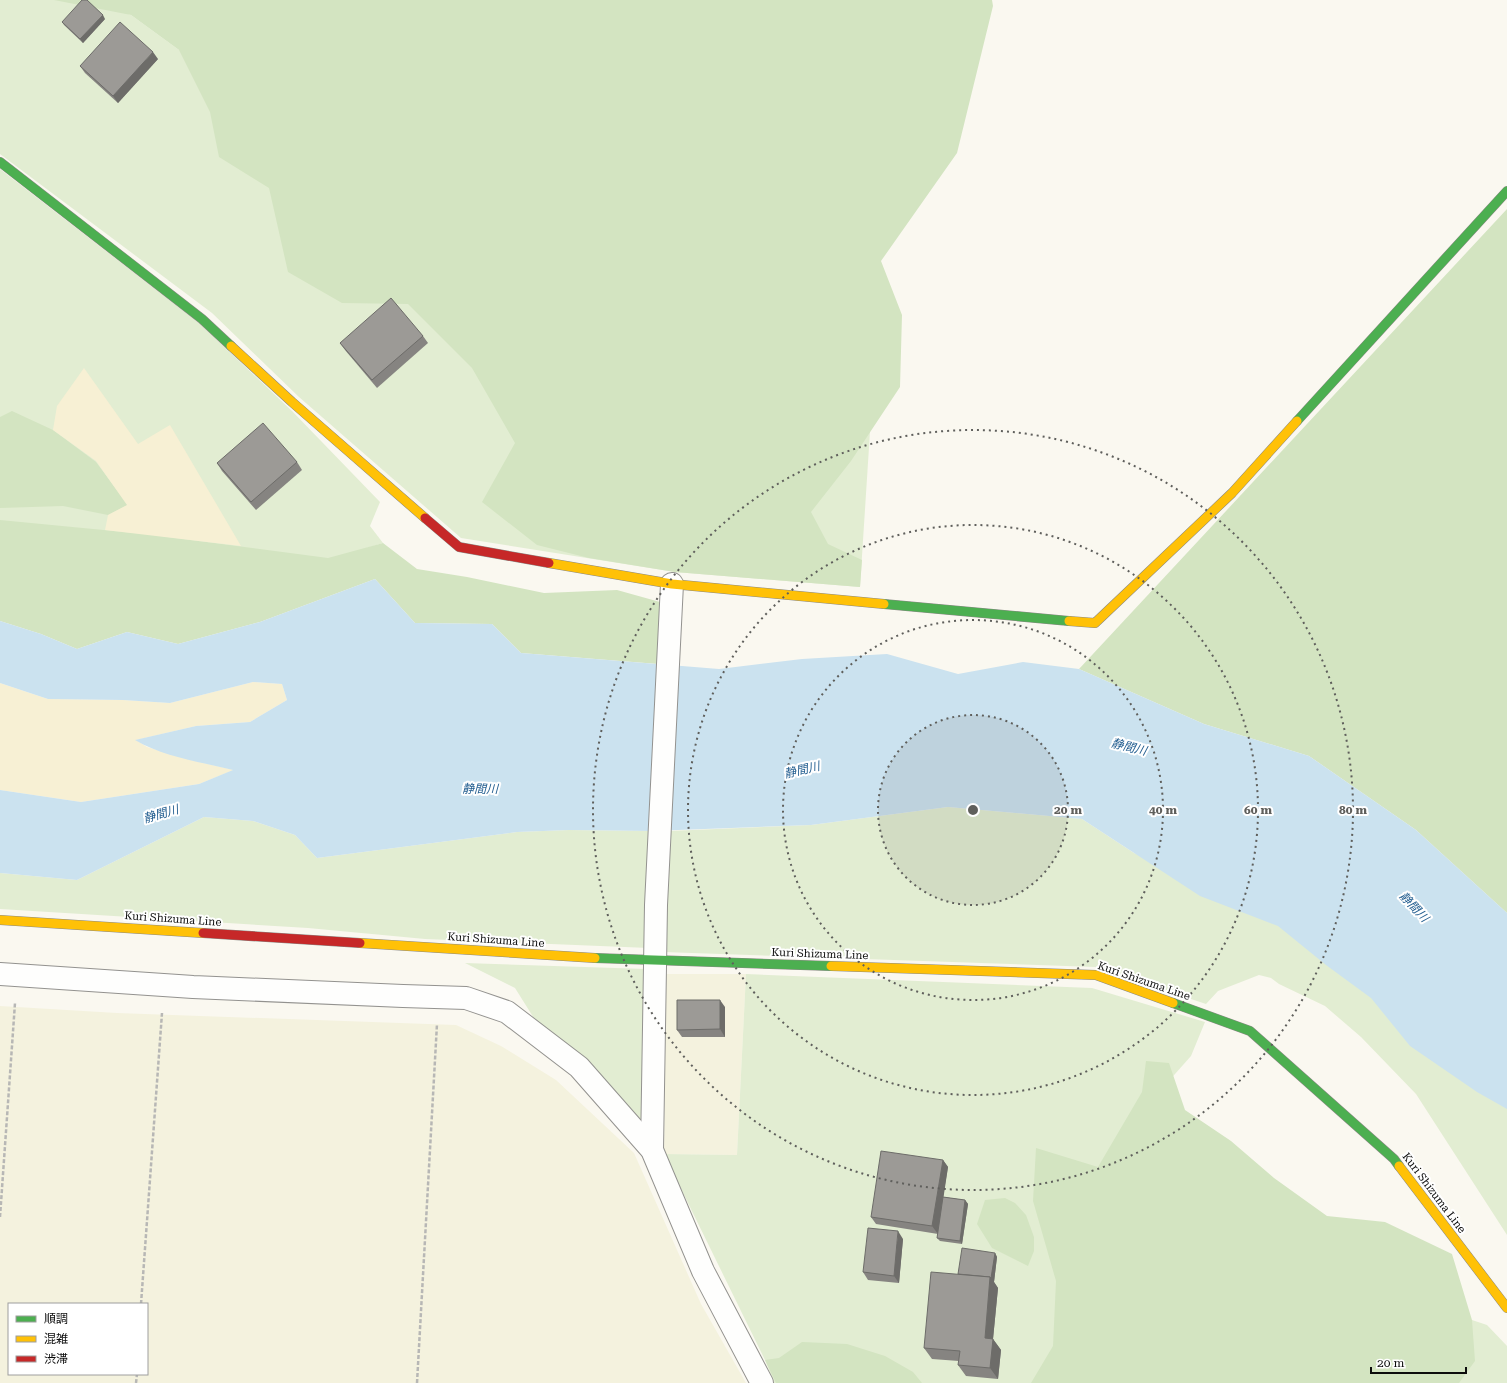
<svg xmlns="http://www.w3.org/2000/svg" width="1507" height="1383" font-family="'Roboto Serif','Noto Sans JP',serif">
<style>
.farmland{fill:#f4f2de;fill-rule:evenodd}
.green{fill:#e2edd2}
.forest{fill:#d3e4c1}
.sand{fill:#f7f0d4}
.water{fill:#cbe2ef}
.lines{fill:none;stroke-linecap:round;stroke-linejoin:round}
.street-casing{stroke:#93928f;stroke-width:24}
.fast-casing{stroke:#8a8985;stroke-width:10}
.slow-casing{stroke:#8a8985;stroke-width:10}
.jam-casing{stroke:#8a8985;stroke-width:10}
.path{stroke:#b7b7b5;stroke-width:2.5;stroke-dasharray:4 2;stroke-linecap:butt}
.street{stroke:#fefefd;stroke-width:22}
.fast{stroke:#4caf50;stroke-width:9}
.slow{stroke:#ffc107;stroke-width:9}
.jam{stroke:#c62828;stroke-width:9}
.wall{fill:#868481}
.shaded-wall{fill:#6d6c69}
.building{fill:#9c9a96;stroke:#6d6c69}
.ring{fill:none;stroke:#5f5f5c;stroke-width:2;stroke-dasharray:2 4}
.labels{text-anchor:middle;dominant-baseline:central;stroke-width:4;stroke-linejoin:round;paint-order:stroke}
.street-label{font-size:11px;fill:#0c0c0c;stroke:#fff}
.water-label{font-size:12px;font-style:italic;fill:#235e90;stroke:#fff}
.centre{fill:#5f5f5c;stroke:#fff;stroke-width:2}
.ring-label{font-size:12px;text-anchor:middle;font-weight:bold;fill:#5f5f5c;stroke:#fff;stroke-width:4;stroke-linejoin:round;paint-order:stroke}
</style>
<rect width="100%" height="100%" fill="#faf8f0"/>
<g class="farmland">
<path d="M666,974H746L737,1155L664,1154Z"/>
<path d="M0,1006L117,1013L456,1025L501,1046L556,1080L634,1153L701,1304L746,1383H0ZM9,1304H147V1374H9Z"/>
</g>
<g class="green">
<path d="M0,0H87L131,15L179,50L881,261L860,587L675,572L461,538L299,397L212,313L0,154Z"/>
<path d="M0,169L199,323L292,411L380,502L370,526L383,543L266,579L0,539Z"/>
<path d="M948,807L1082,819L1134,853L1264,906L1507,1103V1235L1416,1094L1361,1037L1325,1006L1279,984L1271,978L1259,975L1218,991L1206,1004L1095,967L663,952L669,831L811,825Z"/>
<path d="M204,817L253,821L295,835L317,858L517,832L569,830L652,831L649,948L425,939L308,928L0,909V873L77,880Z"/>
<path d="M465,963L646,969L645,1131L542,1031L515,988Z"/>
<path d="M746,974L1092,988L1205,1022L1191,1056L1167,1083L1049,1383H774L765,1360L664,1154L737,1155Z"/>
<path d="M1472,1320L1487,1325L1507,1346V1383H1456Z"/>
</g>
<g class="forest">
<path d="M54,0H992L993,6L957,153L881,261L902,315L900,387L851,461L811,512L828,544L862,560L860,587L675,572L589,558L537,545L482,502L515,443L472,368L408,304L342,303L288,272L269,188L219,157L210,112L179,50L131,15Z"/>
<path d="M1507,209V913L1416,830L1309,756L1204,724L1079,669Z"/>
<path d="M12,411L53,430L96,462L128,505L108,515L63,506L0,508V417Z"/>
<path d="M0,520L145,534L328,558L383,543L417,569L467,577L544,593L617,590L660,602L658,664L521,653L492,624L415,623L375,579L260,622L178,644L127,632L77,649L41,634L0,621Z"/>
<path d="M1146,1061L1169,1063L1185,1110L1231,1141L1274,1178L1327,1216L1385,1222L1452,1254L1472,1320L1475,1361L1459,1383H1031L1053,1346L1056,1281L1033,1201L1036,1148L1098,1167L1142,1092Z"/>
<path d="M1005,1198L1015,1203L1026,1215L1034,1237V1251L1028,1266L992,1248L977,1224L985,1200Z"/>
<path d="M802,1342L847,1344L885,1356L913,1372L922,1383H776L765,1360L779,1358Z"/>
</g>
<g class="sand">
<path d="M84,368L138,444L170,425L241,546L105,530L108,515L127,505L96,461L53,430L57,406Z"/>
<path d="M253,682L282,684L287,700L250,722L196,726L136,740L147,747L191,760L234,770L199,784L81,802L0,790V683L48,699L123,700L170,703Z"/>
</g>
<path class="water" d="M375,579L415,623L492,624L521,653L719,669L802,659L887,654L958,674L1023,662L1079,669L1204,724L1309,756L1416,830L1507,913V1109L1477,1092L1410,1046L1371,998L1326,965L1278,926L1200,896L1082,819L948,807L811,825L652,831L569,830L517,832L317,858L295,835L253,821L204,817L77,880L0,873V790L81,802L199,784L233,770C201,762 164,757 135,740L196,726L250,722L287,700L282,684L253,682L170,703L123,700L48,699L0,683V621L41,634L77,649L127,632L178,644L260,622Z"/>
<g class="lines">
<defs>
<g id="street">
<path d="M0,974L193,987L403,996L466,998L507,1012L579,1067L652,1150L703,1271L762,1383"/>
<path d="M652,1150L656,905L672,584"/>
</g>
<g id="fast">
<path d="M0,162L202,319L231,346"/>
<path d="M1297,421L1507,191"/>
<path d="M884,604L1069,621"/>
<path d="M595,958L831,966"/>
<path d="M1173,1003L1250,1031L1394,1159L1399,1166"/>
</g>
<g id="slow">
<path d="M231,346L292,402L425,518"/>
<path d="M549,563L672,584L884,604"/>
<path d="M1069,621L1095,623L1232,493L1297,421"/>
<path d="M0,920L203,933"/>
<path d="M360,943L595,958"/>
<path d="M831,966L1096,975L1173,1003"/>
<path d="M1399,1166L1507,1308"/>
</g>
<g id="jam">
<path d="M425,518L459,547L549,563"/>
<path d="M203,933L360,943"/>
</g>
</defs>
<use href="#street" class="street-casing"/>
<use href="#fast" class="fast-casing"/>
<use href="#slow" class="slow-casing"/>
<use href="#jam" class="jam-casing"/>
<g class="path">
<path d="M0,1217L15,1003"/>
<path d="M141,1304L162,1013"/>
<path d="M136,1383L137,1374"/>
<path d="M417,1383L437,1024"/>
</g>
<use href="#street" class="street"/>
<use href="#fast" class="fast"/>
<use href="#slow" class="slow"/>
<use href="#jam" class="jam"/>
</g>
<g class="wall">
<path d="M105,19L83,43L64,25L62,22Z"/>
<path d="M158,59L118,103L85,73L80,66Z"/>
<path d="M423,336L428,343L377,388L345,350L340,343Z"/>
<path d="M297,462L302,470L256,510L222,471L217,463Z"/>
<path d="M725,1007V1037H682L677,1030Z"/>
<path d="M943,1160L948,1167L943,1197L965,1200L968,1204L962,1244L940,1241L937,1238L938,1234L876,1224L871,1217Z"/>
<path d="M903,1239L899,1283L868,1280L863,1272Z"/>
<path d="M995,1253L997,1257L994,1282L998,1288L993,1339L1001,1350L998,1379L966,1376L958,1365L959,1361L932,1359L924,1348L958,1274Z"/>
</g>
<g class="shaded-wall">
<path d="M103,15L105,19L83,43L80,39Z"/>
<path d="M153,52L158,59L118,103L113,96Z"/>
<path d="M720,1000L725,1007V1037L720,1029Z"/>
<path d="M943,1160L948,1167L938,1234L932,1226Z"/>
<path d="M965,1200L968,1204L962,1244L960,1241Z"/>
<path d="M898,1231L903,1239L899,1283L894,1276Z"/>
<path d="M995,1253L997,1257L994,1282L998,1288L993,1339L1001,1350L998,1379L990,1368L985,1338L990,1277Z"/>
</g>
<g class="building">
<path d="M82,0H87L103,15L80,39L62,22Z"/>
<path d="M120,22L153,52L113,96L80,66Z"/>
<path d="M391,298L423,336L372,380L340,343Z"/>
<path d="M263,423L297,462L251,502L217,463Z"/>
<path d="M677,1000H720V1029L677,1030Z"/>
<path d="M881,1151L943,1160L932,1226L871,1217Z"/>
<path d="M943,1197L965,1200L960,1241L937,1238Z"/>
<path d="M868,1228L898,1231L894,1276L863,1272Z"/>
<path d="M962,1248L995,1253L991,1278L990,1277L958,1274Z"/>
<path d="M931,1272L990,1277L985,1338L993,1339L990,1368L958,1365L960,1351L924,1348Z"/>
</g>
<circle cx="973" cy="810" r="95" fill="#5f5f5c" fill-opacity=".12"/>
<g class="ring">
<circle cx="973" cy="810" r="95"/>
<circle cx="973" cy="810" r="190"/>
<circle cx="973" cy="810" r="285"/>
<circle cx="973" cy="810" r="380"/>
</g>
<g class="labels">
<g class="street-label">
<text transform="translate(173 919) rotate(4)">Kuri Shizuma Line</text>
<text transform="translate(496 940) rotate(4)">Kuri Shizuma Line</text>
<text transform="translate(820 954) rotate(2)">Kuri Shizuma Line</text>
<text transform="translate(1144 981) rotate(19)">Kuri Shizuma Line</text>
<text transform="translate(1434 1193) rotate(53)">Kuri Shizuma Line</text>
</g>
<g class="water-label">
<text transform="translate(1129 747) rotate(14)">静間川</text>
<text transform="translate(802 770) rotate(-13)">静間川</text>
<text transform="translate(480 789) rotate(1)">静間川</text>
<text transform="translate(161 814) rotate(-16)">静間川</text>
<text transform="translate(1414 907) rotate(47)">静間川</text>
</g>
</g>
<circle cx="973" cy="810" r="6" class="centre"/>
<g class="ring-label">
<text x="1068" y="814">20 m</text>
<text x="1163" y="814">40 m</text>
<text x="1258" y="814">60 m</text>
<text x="1353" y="814">80 m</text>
</g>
<rect x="8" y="1303" width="140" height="72" fill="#ffffff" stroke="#9e9e9e"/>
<rect x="16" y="1316" width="20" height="6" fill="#4caf50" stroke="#9e9e9e"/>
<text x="44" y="1323" font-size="12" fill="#0c0c0c">順調</text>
<rect x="16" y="1336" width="20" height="6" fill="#ffc107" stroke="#9e9e9e"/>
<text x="44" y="1343" font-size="12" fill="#0c0c0c">混雑</text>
<rect x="16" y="1356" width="20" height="6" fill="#c62828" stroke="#9e9e9e"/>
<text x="44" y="1363" font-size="12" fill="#0c0c0c">渋滞</text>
<path d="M1371 1367v6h95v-6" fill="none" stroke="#0c0c0c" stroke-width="2"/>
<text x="1377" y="1367" font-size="12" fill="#0c0c0c" stroke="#ffffff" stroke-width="3" paint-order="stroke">20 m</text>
</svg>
